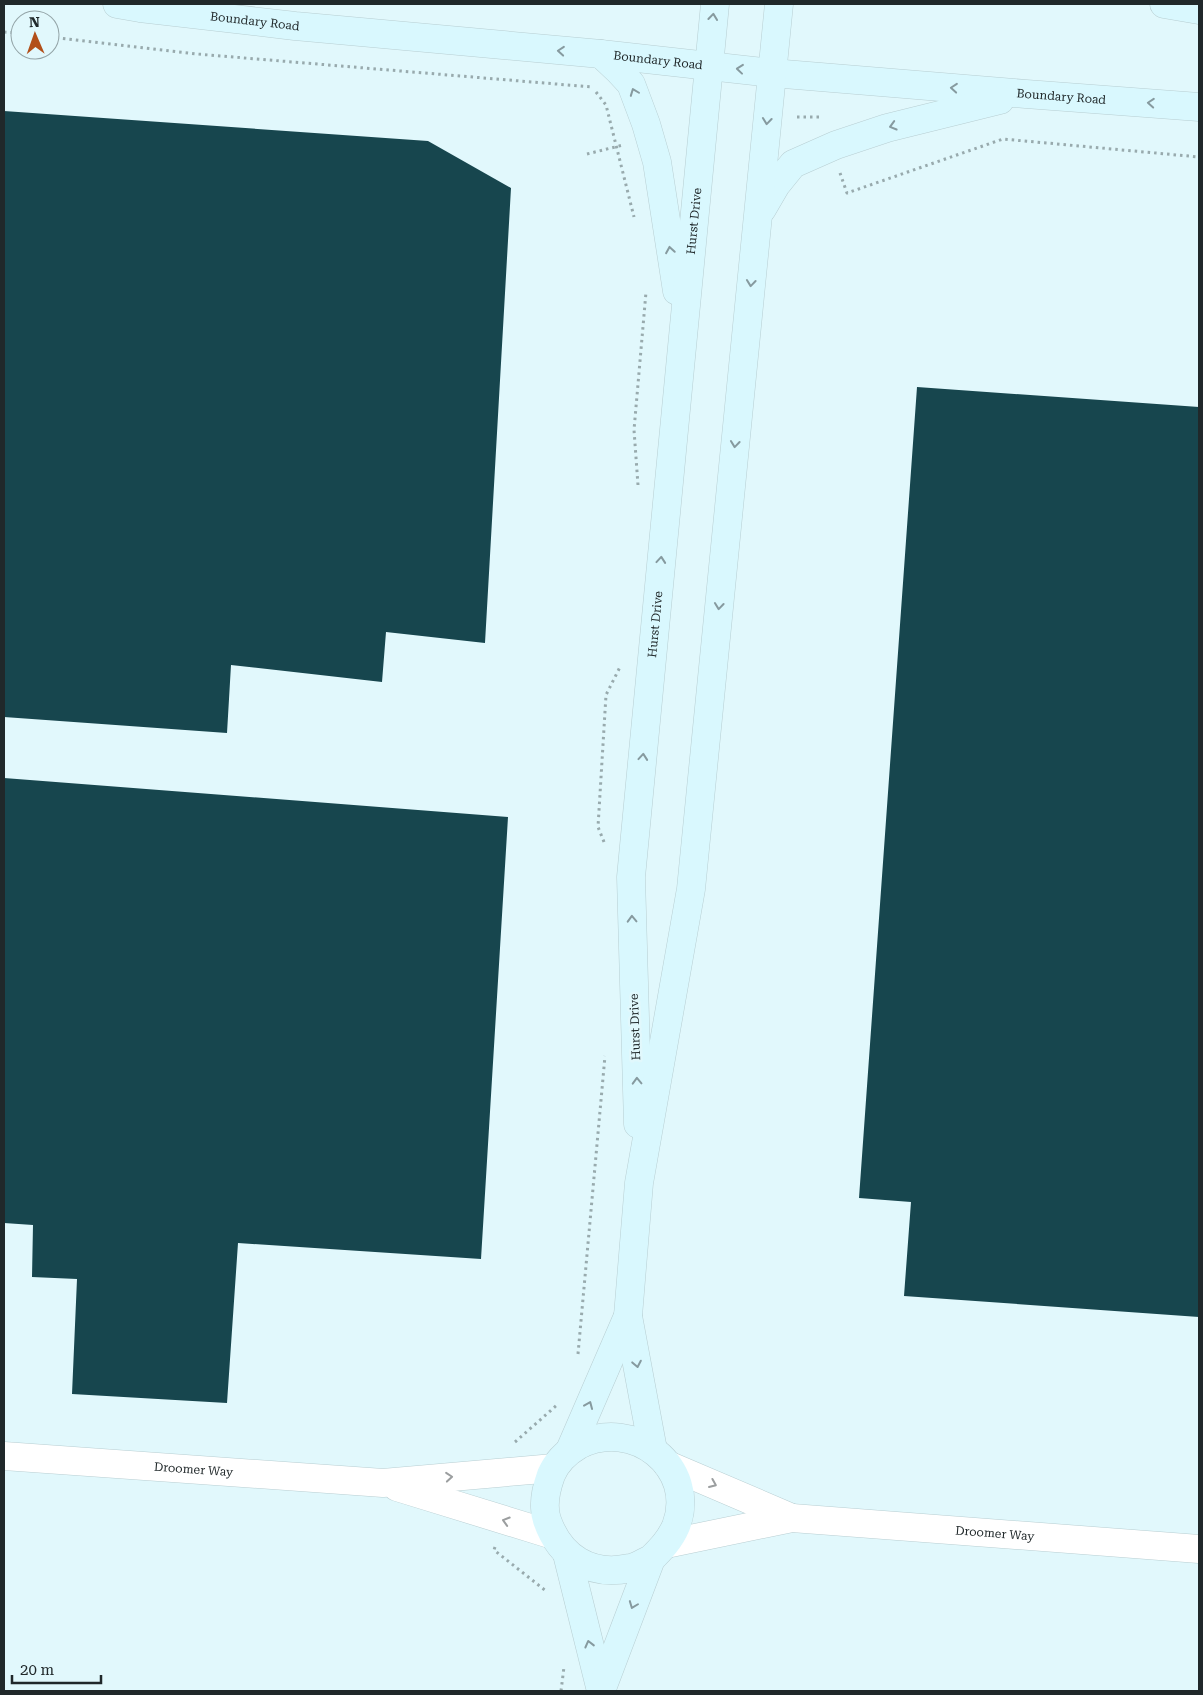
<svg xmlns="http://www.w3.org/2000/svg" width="1203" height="1695" font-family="'Roboto Serif',serif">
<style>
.building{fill:#17464e}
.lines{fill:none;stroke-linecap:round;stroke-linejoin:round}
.street-casing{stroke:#b8ced2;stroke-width:29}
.secondary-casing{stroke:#b8ced2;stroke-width:29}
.path{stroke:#98aaad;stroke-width:3;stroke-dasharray:2.5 4;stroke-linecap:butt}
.street{stroke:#fff;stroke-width:28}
.secondary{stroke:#d9f8fe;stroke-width:28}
.oneway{stroke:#869a9f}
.oneway2{stroke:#9b9e9f}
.labels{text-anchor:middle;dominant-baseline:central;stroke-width:5;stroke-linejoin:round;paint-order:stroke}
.street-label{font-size:12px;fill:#20282a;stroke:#e1f8fc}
</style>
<rect width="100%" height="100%" fill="#e1f8fc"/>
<g class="building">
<path d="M4,111L428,141L511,188L485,643L386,632L382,682L231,665L227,733L4,717Z"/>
<path d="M917,387L1199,407V1317L904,1296L911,1202L859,1198Z"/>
<path d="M4,778L508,817L481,1259L238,1243L227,1403L72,1394L77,1279L32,1277L33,1225L4,1223Z"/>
</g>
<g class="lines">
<defs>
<g id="street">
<path id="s1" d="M4,1456L383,1483L554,1468"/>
<path d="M668,1465L792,1518"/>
<path d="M397,1487L553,1535"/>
<path id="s2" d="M666,1544L792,1518L1199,1549"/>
</g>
<g id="secondary">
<path id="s3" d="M117,4L140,8L295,26L601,54L772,73L1026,94L1199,107"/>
<path d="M1164,4L1199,10"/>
<path d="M601,54L618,70L631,84L646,124L657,162L677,291"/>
<path d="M762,209L776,185L793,164L836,145L887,128L1000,100"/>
<path id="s4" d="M638,1124L631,877L715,4"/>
<path d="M570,1450L628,1316"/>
<path d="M653,1450L628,1316L639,1183L691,889L779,4"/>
<path d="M567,1554L601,1691"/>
<path d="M601,1691L651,1559C661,1549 670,1540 676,1526C698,1467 633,1417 579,1445C567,1452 556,1463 551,1475C546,1489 542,1505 547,1520C560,1557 590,1577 630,1568C637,1567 644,1562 651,1559"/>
</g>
</defs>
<use href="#street" class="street-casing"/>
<use href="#secondary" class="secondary-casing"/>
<g class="path">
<path d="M4,32L20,33"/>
<path d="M50,37L197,54L592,87"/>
<path d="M596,92L606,105L634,217"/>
<path d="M797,117H823"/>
<path d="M587,154L623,145"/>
<path d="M840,173L847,193L1003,139L1199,157"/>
<path d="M638,485L634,430L646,292"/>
<path d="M604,842L598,827L606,695L621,665"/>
<path d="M578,1354L605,1056"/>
<path d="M515,1442L557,1405"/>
<path d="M495,1547L494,1550L546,1591"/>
<path d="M561,1691L564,1667"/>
</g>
<use href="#street" class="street"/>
<use href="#secondary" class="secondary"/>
</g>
<defs><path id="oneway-chevron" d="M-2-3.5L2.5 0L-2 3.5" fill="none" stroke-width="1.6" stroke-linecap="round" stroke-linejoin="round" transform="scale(1.25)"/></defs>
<g class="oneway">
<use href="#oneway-chevron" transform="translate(713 17) rotate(-84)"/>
<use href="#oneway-chevron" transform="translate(561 51) rotate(-175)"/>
<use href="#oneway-chevron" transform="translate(740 69) rotate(-174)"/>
<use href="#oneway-chevron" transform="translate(954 88) rotate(-175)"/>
<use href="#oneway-chevron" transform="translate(634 92) rotate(-111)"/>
<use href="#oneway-chevron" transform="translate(1151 103) rotate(-176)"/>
<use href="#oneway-chevron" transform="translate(767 121) rotate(96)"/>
<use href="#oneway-chevron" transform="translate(893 126) rotate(164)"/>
<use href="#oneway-chevron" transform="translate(670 250) rotate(-99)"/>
<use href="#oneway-chevron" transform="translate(751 283) rotate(96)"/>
<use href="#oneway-chevron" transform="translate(735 444) rotate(96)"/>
<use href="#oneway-chevron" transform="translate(661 560) rotate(-85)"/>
<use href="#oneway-chevron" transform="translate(719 606) rotate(96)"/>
<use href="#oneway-chevron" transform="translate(643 757) rotate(-85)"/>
<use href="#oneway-chevron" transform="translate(632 919) rotate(-92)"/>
<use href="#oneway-chevron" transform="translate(637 1081) rotate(-92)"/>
<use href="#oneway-chevron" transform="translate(637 1364) rotate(79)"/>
<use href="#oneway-chevron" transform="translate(589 1405) rotate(-67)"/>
<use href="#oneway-chevron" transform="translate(633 1605) rotate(111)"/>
<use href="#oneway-chevron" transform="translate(589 1644) rotate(-104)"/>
</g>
<g class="oneway2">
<use href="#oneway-chevron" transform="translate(449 1477) rotate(-5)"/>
<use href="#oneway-chevron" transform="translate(713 1484) rotate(23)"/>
<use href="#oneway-chevron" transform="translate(506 1521) rotate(-163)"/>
</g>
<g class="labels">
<g class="street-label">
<text stroke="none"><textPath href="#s3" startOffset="139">Boundary Road</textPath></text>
<text stroke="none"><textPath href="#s3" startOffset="544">Boundary Road</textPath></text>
<text stroke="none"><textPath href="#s3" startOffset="949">Boundary Road</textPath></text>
<text stroke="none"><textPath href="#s4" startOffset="906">Hurst Drive</textPath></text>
<text stroke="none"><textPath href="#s4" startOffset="501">Hurst Drive</textPath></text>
<text transform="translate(635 1027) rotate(-92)">Hurst Drive</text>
<text stroke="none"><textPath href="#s1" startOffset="190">Droomer Way</textPath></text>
<text stroke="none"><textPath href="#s2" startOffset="332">Droomer Way</textPath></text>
</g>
</g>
<rect width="1203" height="1695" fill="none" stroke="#20282a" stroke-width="10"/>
<g transform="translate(35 35) rotate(358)"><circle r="24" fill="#e1f8fc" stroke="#94a5a8"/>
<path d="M0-4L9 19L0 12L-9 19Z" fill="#b24f19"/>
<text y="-8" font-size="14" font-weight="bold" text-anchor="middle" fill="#20282a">N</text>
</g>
<path d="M12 1675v8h89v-8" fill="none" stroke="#20282a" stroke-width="2.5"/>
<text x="20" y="1675" font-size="15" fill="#20282a" stroke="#e1f8fc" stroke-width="4" paint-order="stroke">20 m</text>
</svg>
